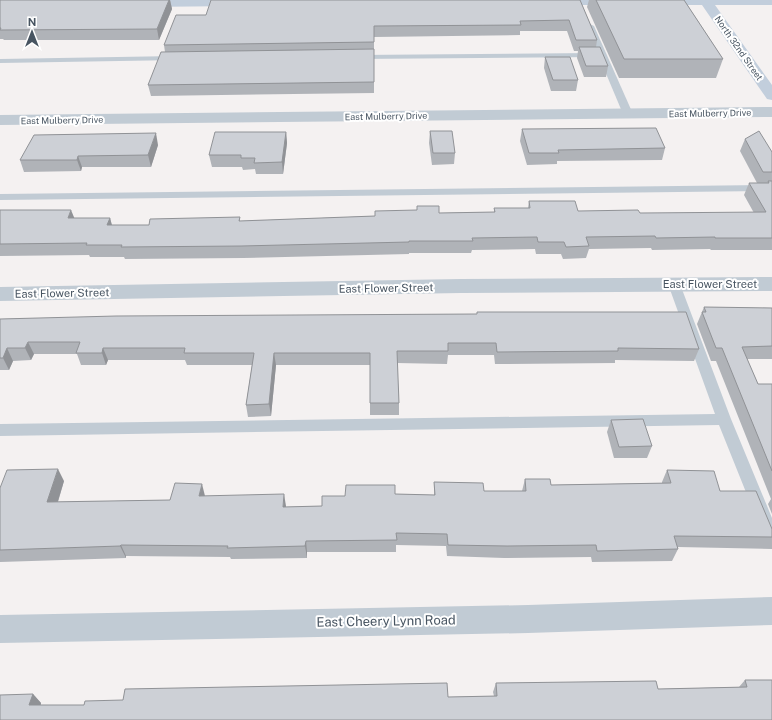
<svg xmlns="http://www.w3.org/2000/svg" width="772" height="720" font-family="'Public Sans',sans-serif">
<style>
.lines{fill:none;stroke-linecap:round;stroke-linejoin:round}
.lane{fill:#c1cbd4;fill-rule:evenodd}
.street{fill:#c1cbd4;fill-rule:evenodd}
.secondary{fill:#c2cedc;fill-rule:evenodd}
.wall{fill:#b0b3b8}
.shaded-wall{fill:#909296}
.building{fill:#cdd0d6;stroke:#909296}
.labels{text-anchor:middle;dominant-baseline:central;stroke-width:4;stroke-linejoin:round;paint-order:stroke}
.far-street-label{font-size:9px;fill:#475461;stroke:#fff}
.street-label{font-size:11px;fill:#475461;stroke:#fff}
.near-street-label{font-size:13px;fill:#475461;stroke:#fff}
</style>
<rect width="100%" height="100%" fill="#f4f1f1"/>
<g class="lines">
<g class="lane">
<path d="M587,24H590L594,26L633,114L631,116H625L623,114L586,26Z"/>
<path d="M594,53H597V57L357,59L353,57L357,55Z"/>
<path d="M176,56H179L180,58L179,60L0,63V59Z"/>
<path d="M772,185V191L0,200V194Z"/>
<path d="M674,280L678,281L680,284L731,419L772,518V544L766,542L764,537L719,425L0,436V424L715,414L668,284L670,281Z"/>
</g>
<g class="street">
<path d="M772,107V117L0,125V115Z"/>
<path d="M772,277V291L461,293L0,301V287L461,279Z"/>
<path d="M772,597V625L528,633L0,643V615L528,605Z"/>
</g>
<g class="secondary">
<path d="M137,0H246L247,2L245,5L241,6L141,7L137,6L135,3Z"/>
<path d="M545,0H625V1L623,4L619,5H551L547,4Z"/>
<path d="M649,0H772V5H715L772,85V100L767,99L702,5H655L651,4Z"/>
</g>
</g>
<g class="wall">
<path d="M0,0H170L172,9L159,40H4L3,39H0Z"/>
<path d="M580,0L597,40L596,47L608,66L606,77H584L577,58L578,51H574L567,31H520V35L374,37V93L151,96L148,85L165,52L164,45L206,15Z"/>
<path d="M589,0H684L723,59L716,78H619L587,7Z"/>
<path d="M545,57L578,80L576,91H551L544,68Z"/>
<path d="M522,129L665,148L662,160L557,161V164L527,165L520,141Z"/>
<path d="M430,131L455,153L454,164L432,165L429,143Z"/>
<path d="M286,132L287,143L283,174H256L255,169L243,170L242,167H212L209,155Z"/>
<path d="M745,139L772,152V250H711L710,249L652,250L651,248L589,249L586,258L563,259L561,254H536L535,249L472,250L471,253H409V254L243,258L125,259L124,257H90L89,255L0,256V210L74,218H110L112,225H149L240,217V221L375,216L417,210V206L439,213L494,212V208H528L529,201L578,211L640,213H754L744,195L749,183H757L740,151Z"/>
<path d="M158,145L151,167H82L81,171L24,172L20,160Z"/>
<path d="M704,307L772,308V359H747L758,384H772V514L768,504L771,499L716,361H711L697,324Z"/>
<path d="M477,312L699,349L694,361L615,360V363L495,364L494,355H448L447,364L397,363L399,403V415H370V365H276L271,416L248,417L246,405L252,365H187L185,360H108L106,365H81L77,354H34L31,360L13,361L9,370H0V319L477,314Z"/>
<path d="M611,420L652,446L647,458H614L607,432Z"/>
<path d="M667,470L720,491L772,529V549L678,547V549L672,561L592,562L591,557L504,558L447,556L446,546L396,545V552H307V558L231,559L230,557L126,556V558L0,562V488L64,481L58,502L170,500L205,496L286,507L322,506L395,494L434,495V482L484,491H522L525,479L551,485L662,483V482Z"/>
<path d="M745,680L772,720H0L33,694L41,703V705H84L494,696L493,692L496,683L658,689L739,687Z"/>
</g>
<g class="shaded-wall">
<path d="M169,0H170L172,9L159,40L157,29Z"/>
<path d="M286,132L287,143L283,174L282,162Z"/>
<path d="M156,133L158,145L151,167L148,155Z"/>
<path d="M78,156L82,167L81,171L77,160Z"/>
<path d="M71,210L76,222L68,218Z"/>
<path d="M110,218L113,230L107,225Z"/>
<path d="M28,342L34,354L31,360L25,348Z"/>
<path d="M7,348L13,361L9,370L3,358Z"/>
<path d="M103,348L108,360L106,365L102,353Z"/>
<path d="M274,353L276,365L271,416L269,404Z"/>
<path d="M58,469L64,481L54,514L47,502Z"/>
<path d="M202,484L205,496H199Z"/>
<path d="M284,494L286,506L285,519L283,507Z"/>
<path d="M306,541L307,552V558L305,546Z"/>
<path d="M121,545L126,556V558L120,546Z"/>
<path d="M33,694L41,703L38,713L29,705Z"/>
</g>
<g class="building">
<path d="M0,0H169L157,29L0,30L1,28H0Z"/>
<path d="M211,0H580L597,40H576L569,20L520,21L521,25L374,26V42L164,45L176,15H206Z"/>
<path d="M596,0H684L723,59H624Z"/>
<path d="M579,47H600L608,66H586Z"/>
<path d="M374,49V82L148,85L161,52Z"/>
<path d="M545,57H570L578,80H553Z"/>
<path d="M656,128L665,148L558,150L559,153H529L522,129Z"/>
<path d="M430,131H452L455,153H433Z"/>
<path d="M759,131L772,152V172H763L745,139Z"/>
<path d="M215,132H286L282,162L254,163L255,158H241V155H209Z"/>
<path d="M156,133L148,155L78,156L77,160H20L34,135Z"/>
<path d="M768,181H772V238H715V237L656,238L655,236L586,237L589,246L566,247L564,242H538L537,237L472,238L473,241H409V242L241,246L121,247L122,245H86L87,243L0,244V210H71L68,218H110L107,225H149L150,219L240,217L239,221L375,216V211L417,210V206H439V213L495,212L494,208H530L529,201H575L578,211L638,210L640,213L766,212L749,183H769Z"/>
<path d="M704,307L772,308V346L742,347L758,384H772V471L722,348H716L702,312H706Z"/>
<path d="M477,312H686L699,349L618,348V351L497,352L496,343H448V351H397L399,403H370V353H274L269,404L246,405L254,353H184L185,348H103L102,353H76L80,342H28L25,348H7L3,358H0V319L116,316L477,314Z"/>
<path d="M643,419L652,446L619,447L611,420Z"/>
<path d="M58,469L47,502L170,500L175,483L202,484L199,496L284,494L283,507L322,506V496H345L346,485H395V494L435,495L434,482L483,483L484,491H526L525,479H550L551,485L671,483L667,470L714,471L720,491H756L772,529V537L674,536L678,549L597,551L596,545L507,546L448,545L447,534L396,533L397,540L306,541L305,546L227,548L228,546L121,545L120,546L0,550V488L7,470Z"/>
<path d="M745,680H772V720H0V695L33,694L29,705H84L85,701L123,700L125,689L447,683L448,697L497,696L496,683L656,681L658,689L747,687Z"/>
</g>
<g class="labels">
<g class="far-street-label">
<text transform="translate(739 48) rotate(55)">North 32nd Street</text>
<text transform="translate(710 113) rotate(-1)">East Mulberry Drive</text>
<text transform="translate(386 116) rotate(-1)">East Mulberry Drive</text>
<text transform="translate(62 120) rotate(-1)">East Mulberry Drive</text>
</g>
<g class="street-label">
<text x="710" y="284">East Flower Street</text>
<text transform="translate(386 288) rotate(-1)">East Flower Street</text>
<text transform="translate(62 293) rotate(-1)">East Flower Street</text>
</g>
<g class="near-street-label">
<text transform="translate(386 621) rotate(-1)">East Cheery Lynn Road</text>
</g>
</g>
<g transform="translate(32 32)" stroke="#ffffff" stroke-width="3" paint-order="stroke">
<path d="M0-3L7 15L0 10L-7 15Z" fill="#475461"/>
<text y="-6" font-size="11" font-weight="bold" text-anchor="middle" fill="#475461">N</text>
</g>
</svg>
